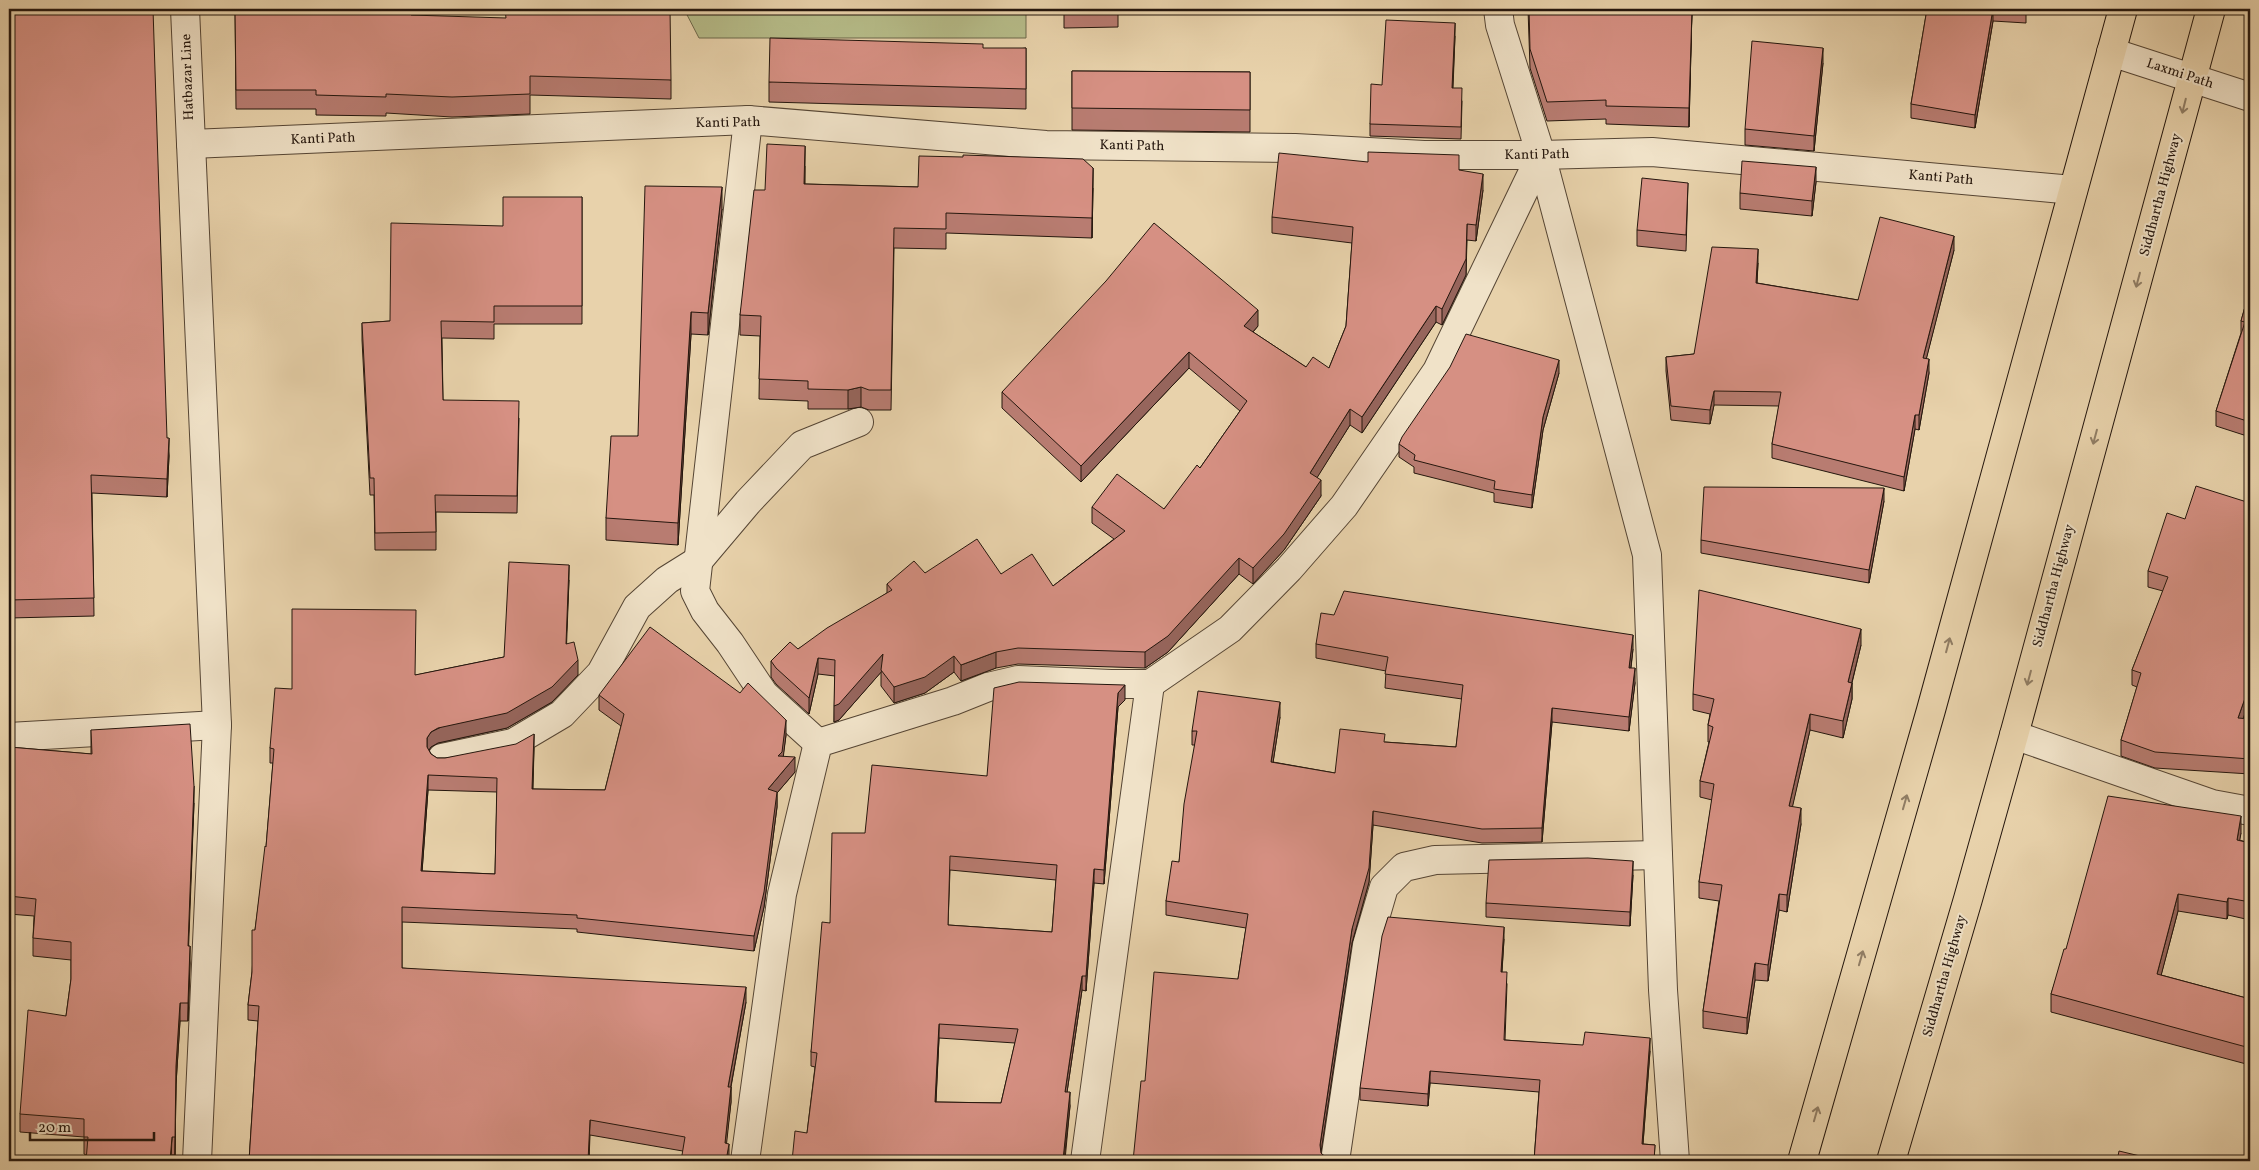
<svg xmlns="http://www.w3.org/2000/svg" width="2259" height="1170" font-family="Vollkorn,serif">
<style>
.green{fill:#b6bc89;stroke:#6d694b}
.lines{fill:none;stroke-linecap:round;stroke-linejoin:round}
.street-casing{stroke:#554534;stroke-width:30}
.highway-casing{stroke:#24160d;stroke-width:30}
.street{stroke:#f0e2c8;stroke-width:28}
.highway{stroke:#e8d2ab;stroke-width:28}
.wall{fill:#b87c71;stroke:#24160d;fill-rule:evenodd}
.shaded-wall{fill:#96655c;stroke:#24160d}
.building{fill:#d69083;stroke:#24160d;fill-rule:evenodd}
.oneway{stroke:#907d64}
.labels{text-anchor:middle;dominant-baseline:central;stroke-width:4;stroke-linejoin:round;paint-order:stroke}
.street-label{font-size:14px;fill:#24160d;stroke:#f0e2c8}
</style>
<rect width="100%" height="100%" fill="#e8d2ab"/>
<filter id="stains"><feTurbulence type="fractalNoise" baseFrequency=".004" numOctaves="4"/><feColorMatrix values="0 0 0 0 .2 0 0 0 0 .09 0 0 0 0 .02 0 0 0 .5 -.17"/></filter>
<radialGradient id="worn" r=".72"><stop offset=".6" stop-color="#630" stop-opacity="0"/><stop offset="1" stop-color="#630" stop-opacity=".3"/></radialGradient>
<path class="green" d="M684,9H1026V38H699Z"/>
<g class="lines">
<defs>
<g id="street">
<path d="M185,9L217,725L197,1161"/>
<path d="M1498,9L1500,25L1541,155L1647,555L1663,990L1675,1161"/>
<path d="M2111,52L2250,97"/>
<path d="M748,120L695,591L705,611L730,643L764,694L818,743"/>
<path d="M191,144L748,120L1046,145L1295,148L1424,155H1541L1652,152L2073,190"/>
<path d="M2014,735L2212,804L2250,811"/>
<path d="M9,737L217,725"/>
<path d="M442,758L513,743L562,714L601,673L637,607L667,580L699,560L748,502L802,445L859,422"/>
<path d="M745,1161L782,894L818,743L953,701L988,687L1018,680L1111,684H1150L1230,629L1289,569L1344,506L1437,371L1541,155"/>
<path d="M1085,1161L1150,684"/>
<path d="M1335,1161L1367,945L1384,887L1404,867L1435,860L1658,855"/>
</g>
<g id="highway">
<path d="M1802,1161L1931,710L2123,9"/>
<path d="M1891,1161L1968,899L2014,735L2211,9"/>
</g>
</defs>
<use href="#street" class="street-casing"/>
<use href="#highway" class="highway-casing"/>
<use href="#street" class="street"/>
<use href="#highway" class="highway"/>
</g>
<g class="wall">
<path d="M9,9L167,438L169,456L167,497L92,493L94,616L9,618Z"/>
<path d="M235,9L411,15L671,80V99L530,95V114L452,117L386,113V116L316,115V109H236Z"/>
<path d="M1064,9H1118V27L1064,28Z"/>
<path d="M1528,9H1692L1689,127L1606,124V119L1547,121L1530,68Z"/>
<path d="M1927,9H2026V23L1993,21L1975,128L1911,118V104Z"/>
<path d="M1455,36L1453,88L1462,101L1461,139L1370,136V124L1382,85Z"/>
<path d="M1026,48V109L769,102V82Z"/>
<path d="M1823,63L1814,151L1745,145V129Z"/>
<path d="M1072,71L1250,72V132L1072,130Z"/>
<path d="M805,166V184L918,187L1093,188L1092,238L946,233V249L894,248L891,410H869L861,407L848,409H808V401L759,399L760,336L740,335V315L765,190Z"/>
<path d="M1459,170L1483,190L1476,241L1467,240L1466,275L1442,325L1436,322L1362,433L1350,425L1317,477L1321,496L1284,550L1253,584L1239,574L1168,652L1145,668L1018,664L996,668L961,681L954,672L925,693L894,703L881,686V672L839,720L834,722L835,676L818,674L809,714L776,684L771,677V661L798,649L887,593V584L925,573L1001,574L1053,586L1114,539L1092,523V507L1164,509L1200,468L1240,411L1189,368L1081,482L1002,408V392L1258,326L1253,332L1306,367L1329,368L1346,326L1352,243L1272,233V217Z"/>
<path d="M1816,182L1812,216L1740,209V193Z"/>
<path d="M1688,183L1686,251L1637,246V230Z"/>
<path d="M582,197V324H494V339L442,338L443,400L519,418L517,513L436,512V550H375L374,495H370L362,340V323L390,321L503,226Z"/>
<path d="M722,209L708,335L691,334L678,545L606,540V518L638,436Z"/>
<path d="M1954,250L1926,359L1929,373L1919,430L1915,429L1904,491L1772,458V444L1779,406L1714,405L1710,424L1671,420L1666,371V357L1694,354L1758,263L1757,283L1858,300Z"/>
<path d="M2250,289V437L2216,426V411L2241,333V321Z"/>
<path d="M1559,373L1543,430L1532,508L1494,502V493L1414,473V467L1399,457V444Z"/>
<path d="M1884,501L1869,583L1701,553V540Z"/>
<path d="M2250,503V699L2243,718L2250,719V774L2155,768L2121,756V740L2137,687L2132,685V670L2163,591L2148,587V571L2185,519Z"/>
<path d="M569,580L566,644L578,675L552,702L507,728L438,743L431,747L429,750L431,754L437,758H445L534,748L533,789L605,790L621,726L599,710V695L786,735L783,756L795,772L777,793V807L764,907L754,951L577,932V929L402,922V968L746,1002L731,1087V1102L726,1143L729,1159L590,1135L589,1161H249L258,1021L248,1020V1005L252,972L255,930L266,847L273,763H270V748L292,689L416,675L504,657ZM428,790L497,792L495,874L422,871Z"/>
<path d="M1334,615L1633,649L1631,668L1635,683L1629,731L1552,722L1542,842L1482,843L1373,825L1369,882L1352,943L1145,1081L1238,979L1246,928L1166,915V901L1179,862L1195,745H1192V731L1280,717L1273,762L1335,773L1385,742L1456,747L1462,699L1385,688L1386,671L1316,658V644Z"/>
<path d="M1861,645L1852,683V699L1843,738L1810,730L1792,807L1801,824L1787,912L1779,910L1768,981L1755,980L1747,1034L1703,1028V1011L1719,901L1699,898V882L1712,800L1700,797V781L1709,742H1708V725L1710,714L1693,710V694Z"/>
<path d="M1125,700L1118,707L1104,884L1094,883L1086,991L1082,990L1067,1092L1070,1106L1065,1160L807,1133L815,1067L811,1066V1052L830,923L865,833L987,776ZM950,870L1056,880L1052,932L948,925ZM939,1038L1015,1043L1001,1103L936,1102Z"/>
<path d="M91,730L194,803L188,946L190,963L188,1021H180L176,1084L175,1155H172L171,1161H86V1155L84,1154V1137L20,1132V1114L66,1016L71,979V960L33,956V938L34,916L9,914V747L91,754Z"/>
<path d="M2241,833L2239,840L2250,843V920L2228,915L2227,919L2178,911L2161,975L2250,999V1065L2051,1012V994L2066,949Z"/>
<path d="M1633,875L1630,926L1486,917V903Z"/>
<path d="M1504,939L1502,972L1507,984L1505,1040L1650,1051L1643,1144L1655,1145L1654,1161H1534L1539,1092L1430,1083L1428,1106L1360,1100V1088Z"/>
</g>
<g class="shaded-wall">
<path d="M1692,9L1689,127V108Z"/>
<path d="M1993,9V21L1975,128V115Z"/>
<path d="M1455,23V36L1452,100V88Z"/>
<path d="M1823,48V63L1814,151V136Z"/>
<path d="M805,146V166L804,204V184Z"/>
<path d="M1816,167V182L1812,216V201Z"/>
<path d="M1093,168V188L1092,238V218Z"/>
<path d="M1483,174V190L1476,241V225Z"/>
<path d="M722,187V209L708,335V313Z"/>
<path d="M1467,224L1466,275L1442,325V309Z"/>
<path d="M1954,236V250L1923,372V358Z"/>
<path d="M1758,249V263L1756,297V283Z"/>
<path d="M1436,306V322L1362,433V417Z"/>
<path d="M1258,310V326L1244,342V326Z"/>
<path d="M691,312V334L678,545V523Z"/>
<path d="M1189,352V368L1081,482V466Z"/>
<path d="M1929,359V373L1919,430V415Z"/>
<path d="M1559,360V373L1543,430L1532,508V495L1543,417Z"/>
<path d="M861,387V407L848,409V390Z"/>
<path d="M1714,391V405L1710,424V410Z"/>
<path d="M1350,409V425L1310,489V473Z"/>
<path d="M1915,415V429L1904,491V477Z"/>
<path d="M169,438V456L167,497V479Z"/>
<path d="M1321,480V496L1284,550L1253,584V568Z"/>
<path d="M1884,488V501L1869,583V570Z"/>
<path d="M1239,558V574L1168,652L1145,668V652Z"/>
<path d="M569,565V580L566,659V644Z"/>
<path d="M1861,629V645L1848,698V682Z"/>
<path d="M1633,635V649L1629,682V668Z"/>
<path d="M996,652V668L961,681V665Z"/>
<path d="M883,654V670L839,720L834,722V706Z"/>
<path d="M954,656V672L925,693L894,703V687Z"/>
<path d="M818,658V674L809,714V698Z"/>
<path d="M578,660V675L552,702L507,728L438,743L431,747L427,753V762V738L431,732Z"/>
<path d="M1635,668V683L1629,731V717Z"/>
<path d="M1852,683V699L1843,738V721Z"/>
<path d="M2250,684V699L2238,733V718Z"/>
<path d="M1125,685V700L1118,707L1104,884V870L1118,693Z"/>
<path d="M1280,702V717L1271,776V762Z"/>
<path d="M1552,708V722L1542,842V828Z"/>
<path d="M1810,714V730L1789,822V806Z"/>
<path d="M786,720V735L782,767L778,756Z"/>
<path d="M534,734V748L532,804V789Z"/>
<path d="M795,757V772L777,793V807L764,907L754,951V936L768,789Z"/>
<path d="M428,775V790L421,886V871Z"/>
<path d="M194,786V803L188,963V946Z"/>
<path d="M1801,808V824L1787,912V895Z"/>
<path d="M1373,811V825L1369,882L1352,943L1320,1159V1145L1352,929Z"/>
<path d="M2241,816V833L2237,857V840Z"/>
<path d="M1633,861V875L1630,926V912Z"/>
<path d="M1094,869V883L1086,991V976Z"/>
<path d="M1779,894V910L1768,981V965Z"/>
<path d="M2178,894V911L2157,991V974Z"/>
<path d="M2228,898V915L2227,919V902Z"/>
<path d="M1504,927V939L1501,984V972Z"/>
<path d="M190,946V963L188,1021V1003Z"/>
<path d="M1755,963V980L1747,1034V1018Z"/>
<path d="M1082,976V990L1065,1106V1092Z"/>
<path d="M746,987V1002L728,1102V1087Z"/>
<path d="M180,1003V1021L176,1084L175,1155L176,1066Z"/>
<path d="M939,1024V1038L935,1117V1102Z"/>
<path d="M1650,1038V1051L1642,1156V1144Z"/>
<path d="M1430,1071V1083L1428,1106V1094Z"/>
<path d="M731,1087V1102L725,1158V1143Z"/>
<path d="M1070,1092V1106L1064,1161H1063Z"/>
<path d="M590,1120L589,1161H588Z"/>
<path d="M172,1137L171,1161H170Z"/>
<path d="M729,1144V1159L728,1161H726Z"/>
</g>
<g class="building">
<path d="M9,9H153L167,438H169L167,479L91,475L94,598L9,600Z"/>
<path d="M235,9H411V15L506,18L505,9H670L671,80L530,76V94L452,97L386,94V97L316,95V90H236Z"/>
<path d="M1529,9H1692L1689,108L1606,106V100L1547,102L1530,49Z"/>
<path d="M1927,9H1993L1975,115L1911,104Z"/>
<path d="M1386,20L1455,23L1452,88H1462L1461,127L1370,124L1371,84L1382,85Z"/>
<path d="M770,38L983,44V48H1026V89L769,82Z"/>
<path d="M1752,41L1823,48L1814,136L1745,129Z"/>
<path d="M1072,71L1250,72V110L1072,108Z"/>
<path d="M767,144L805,146L804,184L918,187L919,156L963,157V155L1083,159L1093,168L1092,218L946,213V229L894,228L891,390H869L861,387L848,390L808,389V381L759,379L761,316L740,315L754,190H765Z"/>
<path d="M1368,152L1459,155V170L1483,174L1476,225L1467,224L1466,259L1442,309L1436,306L1362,417L1350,409L1310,473L1321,480L1284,534L1253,568L1239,558L1168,636L1145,652L1018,648L996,652L961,665L954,656L925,677L894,687L881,670L883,654L839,704L834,706L835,660L818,658L809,698L776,668L771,661L790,642L798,649L827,628L892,590L887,584L914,561L925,573L977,539L1001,574L1032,554L1053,586L1125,531L1092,507L1117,474L1164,509L1197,465L1200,468L1247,401L1189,352L1081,466L1002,392L1106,281L1154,223L1258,310L1244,326L1306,367L1313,357L1329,368L1346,326L1353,227L1272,217L1279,153L1368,162Z"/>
<path d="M1742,161L1816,167L1812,201L1740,193Z"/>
<path d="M1642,178L1688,183L1686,235L1637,230Z"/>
<path d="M645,186L722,187L708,313L691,312L678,523L606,518L611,436H638Z"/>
<path d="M503,197H582V306H494V322L441,321L443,400L519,401L517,496L435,495L436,532L375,533L374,478H370L362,323L390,321L391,223L503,226Z"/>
<path d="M1880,217L1954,236L1923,358L1929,359L1919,415H1915L1904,477L1772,444L1781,392L1714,391L1710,410L1671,406L1666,357L1694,354L1712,247L1758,249L1756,283L1858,300Z"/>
<path d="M2250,289V422L2216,411L2245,322L2241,321Z"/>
<path d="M1466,334L1559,360L1543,417L1532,495L1494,489L1495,481L1414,460L1415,455L1399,444L1402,437L1450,367Z"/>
<path d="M2196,486L2250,503V684L2238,718L2250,719V759L2155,752L2121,740L2141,673L2132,670L2168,577L2148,571L2167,513L2185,519Z"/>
<path d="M1704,487L1884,488L1869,570L1701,540Z"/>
<path d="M509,562L569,565L566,644L574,642L578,660L552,687L507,713L438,728L431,732L427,738V747L431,754L437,758H445L516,744L534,734L532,789L605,790L624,714L599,695L650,627L740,693L748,683L786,720L782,752L778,756L795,757L768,789L777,792L764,892L754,936L577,918V915L402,907V968L746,987L728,1087H731L725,1143L729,1144L726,1161H681L685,1137L590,1120L588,1161H249L259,1006L248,1005L252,972V930H255L265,846L266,847L274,749L270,748L275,688L292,689V609L416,610L415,675L504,657ZM428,775L497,778L495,874L421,871Z"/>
<path d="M1699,590L1861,629L1848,682L1852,683L1843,721L1810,714L1789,806L1801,808L1787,895L1779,894L1768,965L1755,963L1747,1018L1703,1011L1722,885L1699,882L1714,784L1700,781L1713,727L1708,725L1714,699L1693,694Z"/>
<path d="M1344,591L1633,635L1629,668H1635L1629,717L1552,708L1542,828L1482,829L1373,811L1369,868L1352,929L1320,1145L1321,1153L1330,1161H1133L1141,1081H1145L1154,972L1238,979L1248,914L1166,901L1172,861L1179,862L1184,804L1197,731H1192L1198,691L1280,702L1271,762L1335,773L1340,729L1385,734L1384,742L1456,747L1463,685L1385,674L1388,657L1316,644L1321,613L1334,615Z"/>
<path d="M1019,682L1125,685L1118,693L1104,870L1094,869L1086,976H1082L1065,1092H1070L1063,1160L1068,1161H792L795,1131L807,1133L817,1053L811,1052L822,922L830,923L832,833H865L872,765L987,776L994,688ZM950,856L1057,865L1052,932L948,925ZM939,1024L1018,1029L1001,1103L935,1102Z"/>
<path d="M190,724L194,786L188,946H190L188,1003H180L176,1066L175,1137H172L170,1161H86L88,1137H84V1119L20,1114L28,1010L66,1016L71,979V942L33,938L36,899L9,896V747L92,754L91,730Z"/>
<path d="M2108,796L2241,816L2237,840L2250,843V902L2228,898L2227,902L2178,894L2157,974L2250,999V1048L2051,994L2064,949H2066Z"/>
<path d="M1588,858L1633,861L1630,912L1486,903L1489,860Z"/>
<path d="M1388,917L1504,927L1501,972H1507L1504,1040L1583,1045L1585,1032L1650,1038L1642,1144L1655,1145L1654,1161H1534L1540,1080L1430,1071L1428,1094L1360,1088L1382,936Z"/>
<path d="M2119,1151L2161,1161H2117Z"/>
</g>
<defs><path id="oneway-shaft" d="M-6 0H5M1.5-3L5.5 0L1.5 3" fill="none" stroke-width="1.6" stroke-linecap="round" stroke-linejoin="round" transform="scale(1.25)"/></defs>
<g class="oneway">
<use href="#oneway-shaft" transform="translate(2184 106) rotate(104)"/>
<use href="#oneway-shaft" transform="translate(2138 280) rotate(105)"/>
<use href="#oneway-shaft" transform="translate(2095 437) rotate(105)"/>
<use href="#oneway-shaft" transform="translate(1948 645) rotate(-75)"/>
<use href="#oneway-shaft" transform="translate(2029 678) rotate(105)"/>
<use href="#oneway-shaft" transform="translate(1905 802) rotate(-74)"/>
<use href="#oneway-shaft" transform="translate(1861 958) rotate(-74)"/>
<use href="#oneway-shaft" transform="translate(1816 1114) rotate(-74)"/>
</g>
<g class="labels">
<g class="street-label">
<text transform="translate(2180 74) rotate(18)">Laxmi Path</text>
<text transform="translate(188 77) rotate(-92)">Hatbazar Line</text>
<text transform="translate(728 123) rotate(-1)">Kanti Path</text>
<text transform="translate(323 139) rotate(-2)">Kanti Path</text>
<text transform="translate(1132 146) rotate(1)">Kanti Path</text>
<text transform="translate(1537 155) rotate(-1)">Kanti Path</text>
<text transform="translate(1941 178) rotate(5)">Kanti Path</text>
<text transform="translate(2161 195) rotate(-75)">Siddhartha Highway</text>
<text transform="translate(2054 586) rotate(-75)">Siddhartha Highway</text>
<text transform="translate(1945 976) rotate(-74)">Siddhartha Highway</text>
</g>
</g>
<rect width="2259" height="1170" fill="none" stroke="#e8d2ab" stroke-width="30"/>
<rect x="10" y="10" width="2239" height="1150" fill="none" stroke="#24160d" stroke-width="2.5"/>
<rect x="15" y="15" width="2229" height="1140" fill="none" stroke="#24160d"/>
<path d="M30 1132v8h124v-8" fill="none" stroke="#24160d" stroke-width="2.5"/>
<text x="38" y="1132" font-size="15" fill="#24160d" stroke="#f0e2c8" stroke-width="4" paint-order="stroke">20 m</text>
<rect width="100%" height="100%" filter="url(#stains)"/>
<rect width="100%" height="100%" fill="url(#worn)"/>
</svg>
